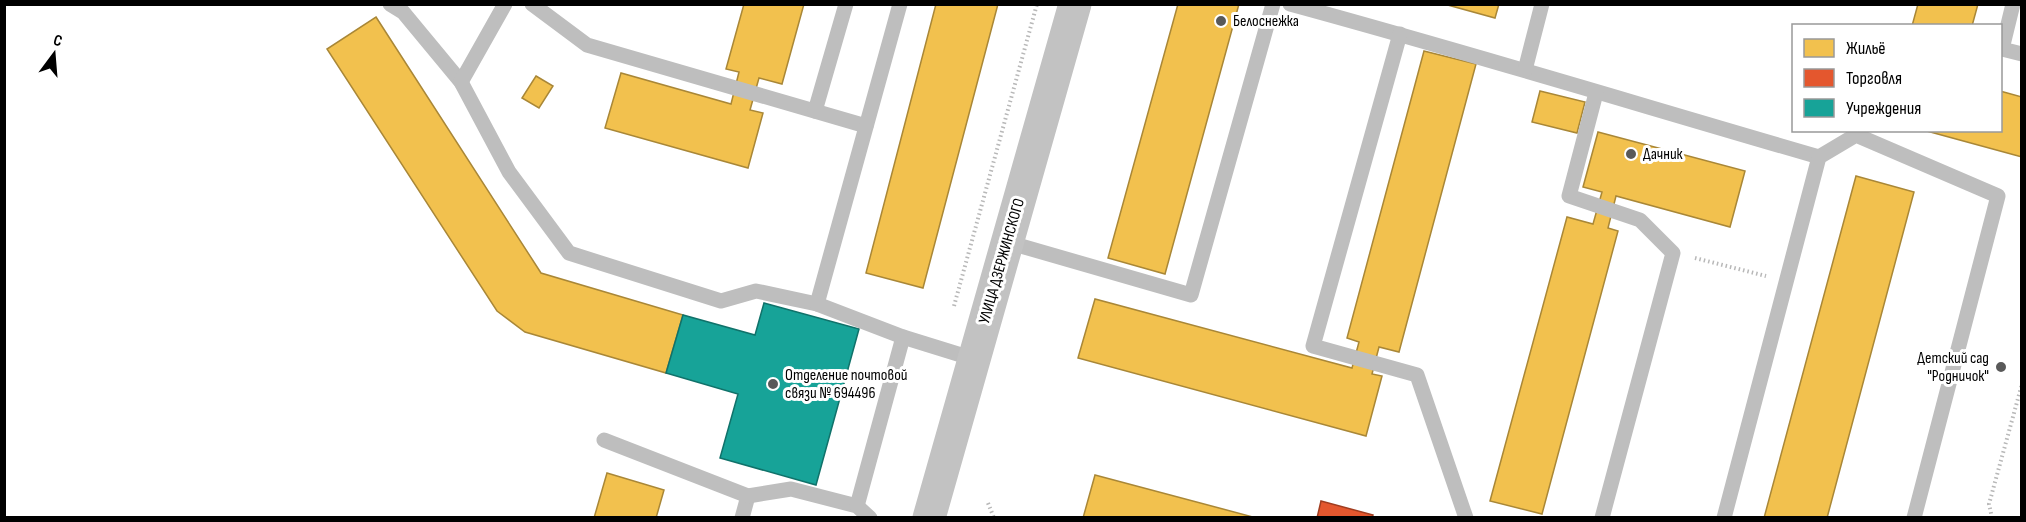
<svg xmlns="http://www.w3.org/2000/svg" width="2026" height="522" font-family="'Sofia Sans Condensed',sans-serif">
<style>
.homes{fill:#f2c14e;stroke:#a98737;stroke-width:1.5}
.shops{fill:#e4572e;stroke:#a03d20;stroke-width:1.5}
.public{fill:#17a398;stroke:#10726a;stroke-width:1.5}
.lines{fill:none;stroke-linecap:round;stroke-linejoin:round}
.path{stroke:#b8b8b8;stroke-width:4;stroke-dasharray:1.5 3;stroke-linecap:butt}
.lane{stroke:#bebebe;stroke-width:15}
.secondary{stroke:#c2c2c2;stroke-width:33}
.poi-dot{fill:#595959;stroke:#fff;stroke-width:2}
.labels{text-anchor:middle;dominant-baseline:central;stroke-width:6;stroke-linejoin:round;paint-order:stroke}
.poi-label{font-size:16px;fill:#000;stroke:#fff;text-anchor:start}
.street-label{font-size:16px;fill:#000;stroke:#fff}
</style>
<rect width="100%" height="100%" fill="#fff"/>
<g class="homes">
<path d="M744,4H804L782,84L759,78L750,110L763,113L748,168L605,128L621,73L731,104L739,72L726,69Z"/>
<path d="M936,4H998L923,288L866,273Z"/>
<path d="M1178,4H1239L1165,274L1108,258Z"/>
<path d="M1444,4H1499L1495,18Z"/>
<path d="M1918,4H1978L1972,26H1912Z"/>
<path d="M376,17L541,273L683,315L666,373L525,332L497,311L327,49Z"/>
<path d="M1424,51L1476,64L1399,352L1379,347L1372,374L1382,376L1366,436L1078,358L1095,299L1352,368L1359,342L1347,338Z"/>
<path d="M536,76L553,86L539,108L522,98Z"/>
<path d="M1540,91L1585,102L1577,133L1532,122Z"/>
<path d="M2000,91L2022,97V157L1923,130H2000Z"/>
<path d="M1598,132L1745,171L1730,227L1616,196L1608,228L1618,231L1542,514L1490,501L1567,217L1593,224L1602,192L1583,187Z"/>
<path d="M1856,176L1914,192L1827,518H1764Z"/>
<path d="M607,473L664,490L656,518H594Z"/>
<path d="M1095,475L1253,517V518H1083Z"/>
</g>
<path class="shops" d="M1321,501L1373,515L1372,518H1317Z"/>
<path class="public" d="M764,303L859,329L816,485L720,458L738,394L666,373L683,315L755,335Z"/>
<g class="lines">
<g class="path">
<path d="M1695,258L1766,276"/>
<path d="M954,306L1037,4"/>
<path d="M988,503L994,518"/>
<path d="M1992,518L1989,504L2022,384"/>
</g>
<g class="lane">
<path d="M390,4L403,12L461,82L509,172L569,253L721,301L756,291L817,304L903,337L974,359"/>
<path d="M532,4L587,45L866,126"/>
<path d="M1290,4C1467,52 1643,106 1819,157"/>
<path d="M2013,4L2002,49L2022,54"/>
<path d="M1400,34L1313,346L1417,375L1466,518"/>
<path d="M1525,70L1542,4"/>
<path d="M461,82L505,4"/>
<path d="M1596,93L1569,196L1640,220L1673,253L1602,518"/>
<path d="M815,111L846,4"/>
<path d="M1007,242L1191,295L1273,4"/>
<path d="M817,304L900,4"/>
<path d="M604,440L748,496L742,518"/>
<path d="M748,496L791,489L857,506L870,518"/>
<path d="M857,506L903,337"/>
<path d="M1724,518L1819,157L1856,135L1998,196L1914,518"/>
</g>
<path class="secondary" d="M929,518L1075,4"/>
</g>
<g class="poi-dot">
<circle cx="1221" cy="21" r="6"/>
<circle cx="1631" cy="154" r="6"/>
<circle cx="2001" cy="367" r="6"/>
<circle cx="773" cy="384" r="6"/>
</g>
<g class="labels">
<g class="poi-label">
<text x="1233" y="21">Белоснежка</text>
<text x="1643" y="154">Дачник</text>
<text x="1989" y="358" text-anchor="end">Детский сад<tspan x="1989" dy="18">"Родничок"</tspan></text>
<text x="785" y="375">Отделение почтовой<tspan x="785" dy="18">связи № 694496</tspan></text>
</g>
<g class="street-label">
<text transform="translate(1002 261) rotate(-74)">УЛИЦА ДЗЕРЖИНСКОГО</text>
</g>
</g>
<rect width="2026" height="522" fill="none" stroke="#000000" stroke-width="12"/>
<rect x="1792" y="24" width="210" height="108" fill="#ffffff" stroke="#999999" stroke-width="1.5"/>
<rect x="1804" y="39" width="30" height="18" fill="#f2c14e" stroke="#999999" stroke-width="1.5"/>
<text x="1846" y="54" font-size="18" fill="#000000">Жильё</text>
<rect x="1804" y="69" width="30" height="18" fill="#e4572e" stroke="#999999" stroke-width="1.5"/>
<text x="1846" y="84" font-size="18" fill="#000000">Торговля</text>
<rect x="1804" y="99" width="30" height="18" fill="#17a398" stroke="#999999" stroke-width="1.5"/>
<text x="1846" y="114" font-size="18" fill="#000000">Учреждения</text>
<g transform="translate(54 54) rotate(16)" stroke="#ffffff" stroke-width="4.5" paint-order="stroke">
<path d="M0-4.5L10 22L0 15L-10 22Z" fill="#000000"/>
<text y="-9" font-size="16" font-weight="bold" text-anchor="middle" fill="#000000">С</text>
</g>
</svg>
